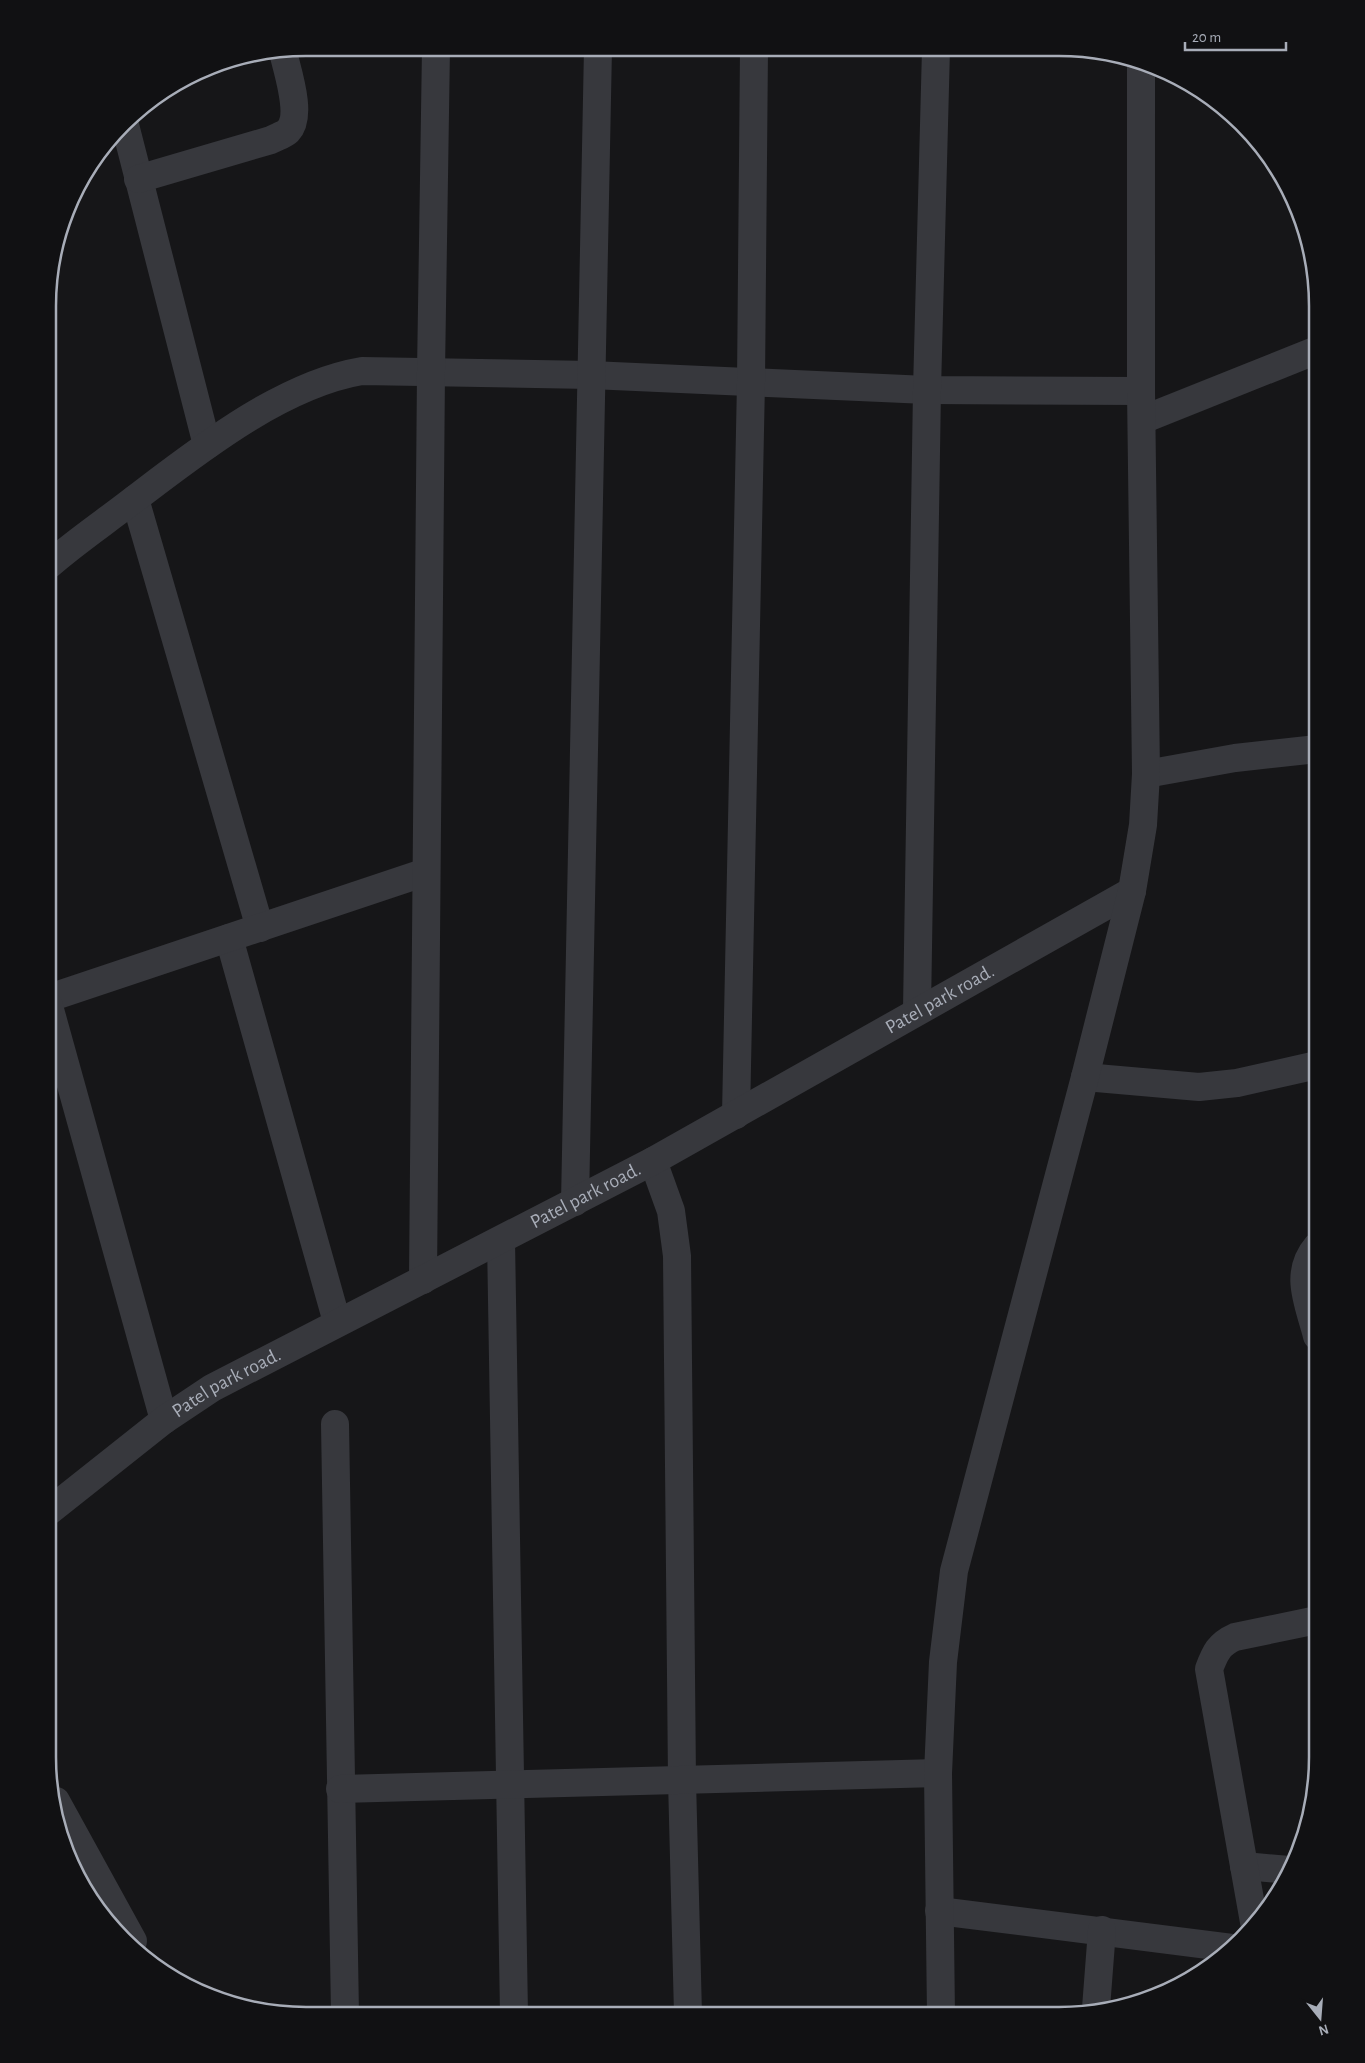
<svg xmlns="http://www.w3.org/2000/svg" width="1365" height="2063" font-family="'Alegreya Sans',sans-serif">
<style>
.lines{fill:none;stroke-linecap:round;stroke-linejoin:round}
.minor{stroke:#37383d;stroke-width:28}
.labels{text-anchor:middle;dominant-baseline:central;stroke-width:4;stroke-linejoin:round;paint-order:stroke}
.street-label{font-size:20px;fill:#a8adb8;stroke:#111113}
.rim{fill:none;stroke:#a8adb8;stroke-width:2.5}
</style>
<rect width="100%" height="100%" fill="#161618"/>
<g class="lines">
<g class="minor">
<path d="M125,125L207,445"/>
<path d="M138,179L271,140C276,137 284,135 288,131C303,116 287,70 283,52"/>
<path d="M1142,420L1317,350"/>
<path d="M135,499L260,928"/>
<path d="M49,565C74,543 102,524 128,504C194,454 279,385 362,371L591,375L927,390L1141,391"/>
<path d="M1146,774L1235,758L1317,749"/>
<path d="M229,938L337,1322"/>
<path d="M49,998L426,872"/>
<path d="M49,1006L164,1420"/>
<path d="M917,1010L927,390L936,49"/>
<path d="M1085,1077L1199,1087L1237,1083L1317,1065"/>
<path d="M736,1115L751,382L754,49"/>
<path d="M653,1161L671,1211L677,1256L682,1780L688,2014"/>
<path d="M575,1202L598,48"/>
<path d="M501,1240L514,2014"/>
<path d="M423,1280L431,372L436,48"/>
<path d="M1317,1336C1309,1304 1293,1274 1317,1246"/>
<path d="M335,1424L345,2014"/>
<path id="s1" d="M48,1512L164,1420L212,1388L653,1161L1132,891"/>
<path d="M340,1789L938,1773"/>
<path d="M56,1801L133,1941"/>
<path d="M1244,1866L1289,1870"/>
<path d="M939,1911L1232,1948"/>
<path d="M1254,1922L1209,1669C1215,1653 1219,1644 1235,1637L1317,1620"/>
<path d="M1096,2008L1102,1930"/>
<path d="M941,2015L938,1773L943,1662L954,1571L1085,1077L1132,891L1143,825L1146,774L1141,391V63"/>
</g>
</g>
<g class="labels">
<g class="street-label">
<text stroke="none"><textPath href="#s1" startOffset="1031">Patel park road.</textPath></text>
<text stroke="none"><textPath href="#s1" startOffset="626">Patel park road.</textPath></text>
<text stroke="none"><textPath href="#s1" startOffset="221">Patel park road.</textPath></text>
</g>
</g>
<path d="M0 0H1365V2063H0ZM306 56H1059A250 250 0 0 1 1309 306V1757A250 250 0 0 1 1059 2007H306A250 250 0 0 1 56 1757V306A250 250 0 0 1 306 56Z" fill="#111113" fill-rule="evenodd"/>
<path class="rim" d="M306 56H1059A250 250 0 0 1 1309 306V1757A250 250 0 0 1 1059 2007H306A250 250 0 0 1 56 1757V306A250 250 0 0 1 306 56Z"/>
<g transform="translate(1320 2018) rotate(163)" stroke="#111113" stroke-width="4" paint-order="stroke">
<path d="M0-4L9 19L0 12L-9 19Z" fill="#a8adb8"/>
<text y="-8" font-size="14" font-weight="bold" text-anchor="middle" fill="#a8adb8">N</text>
</g>
<path d="M1185 42v8h101v-8" fill="none" stroke="#a8adb8" stroke-width="2.5"/>
<text x="1192" y="42" font-size="15" fill="#a8adb8" stroke="#111113" stroke-width="4" paint-order="stroke">20 m</text>
</svg>
